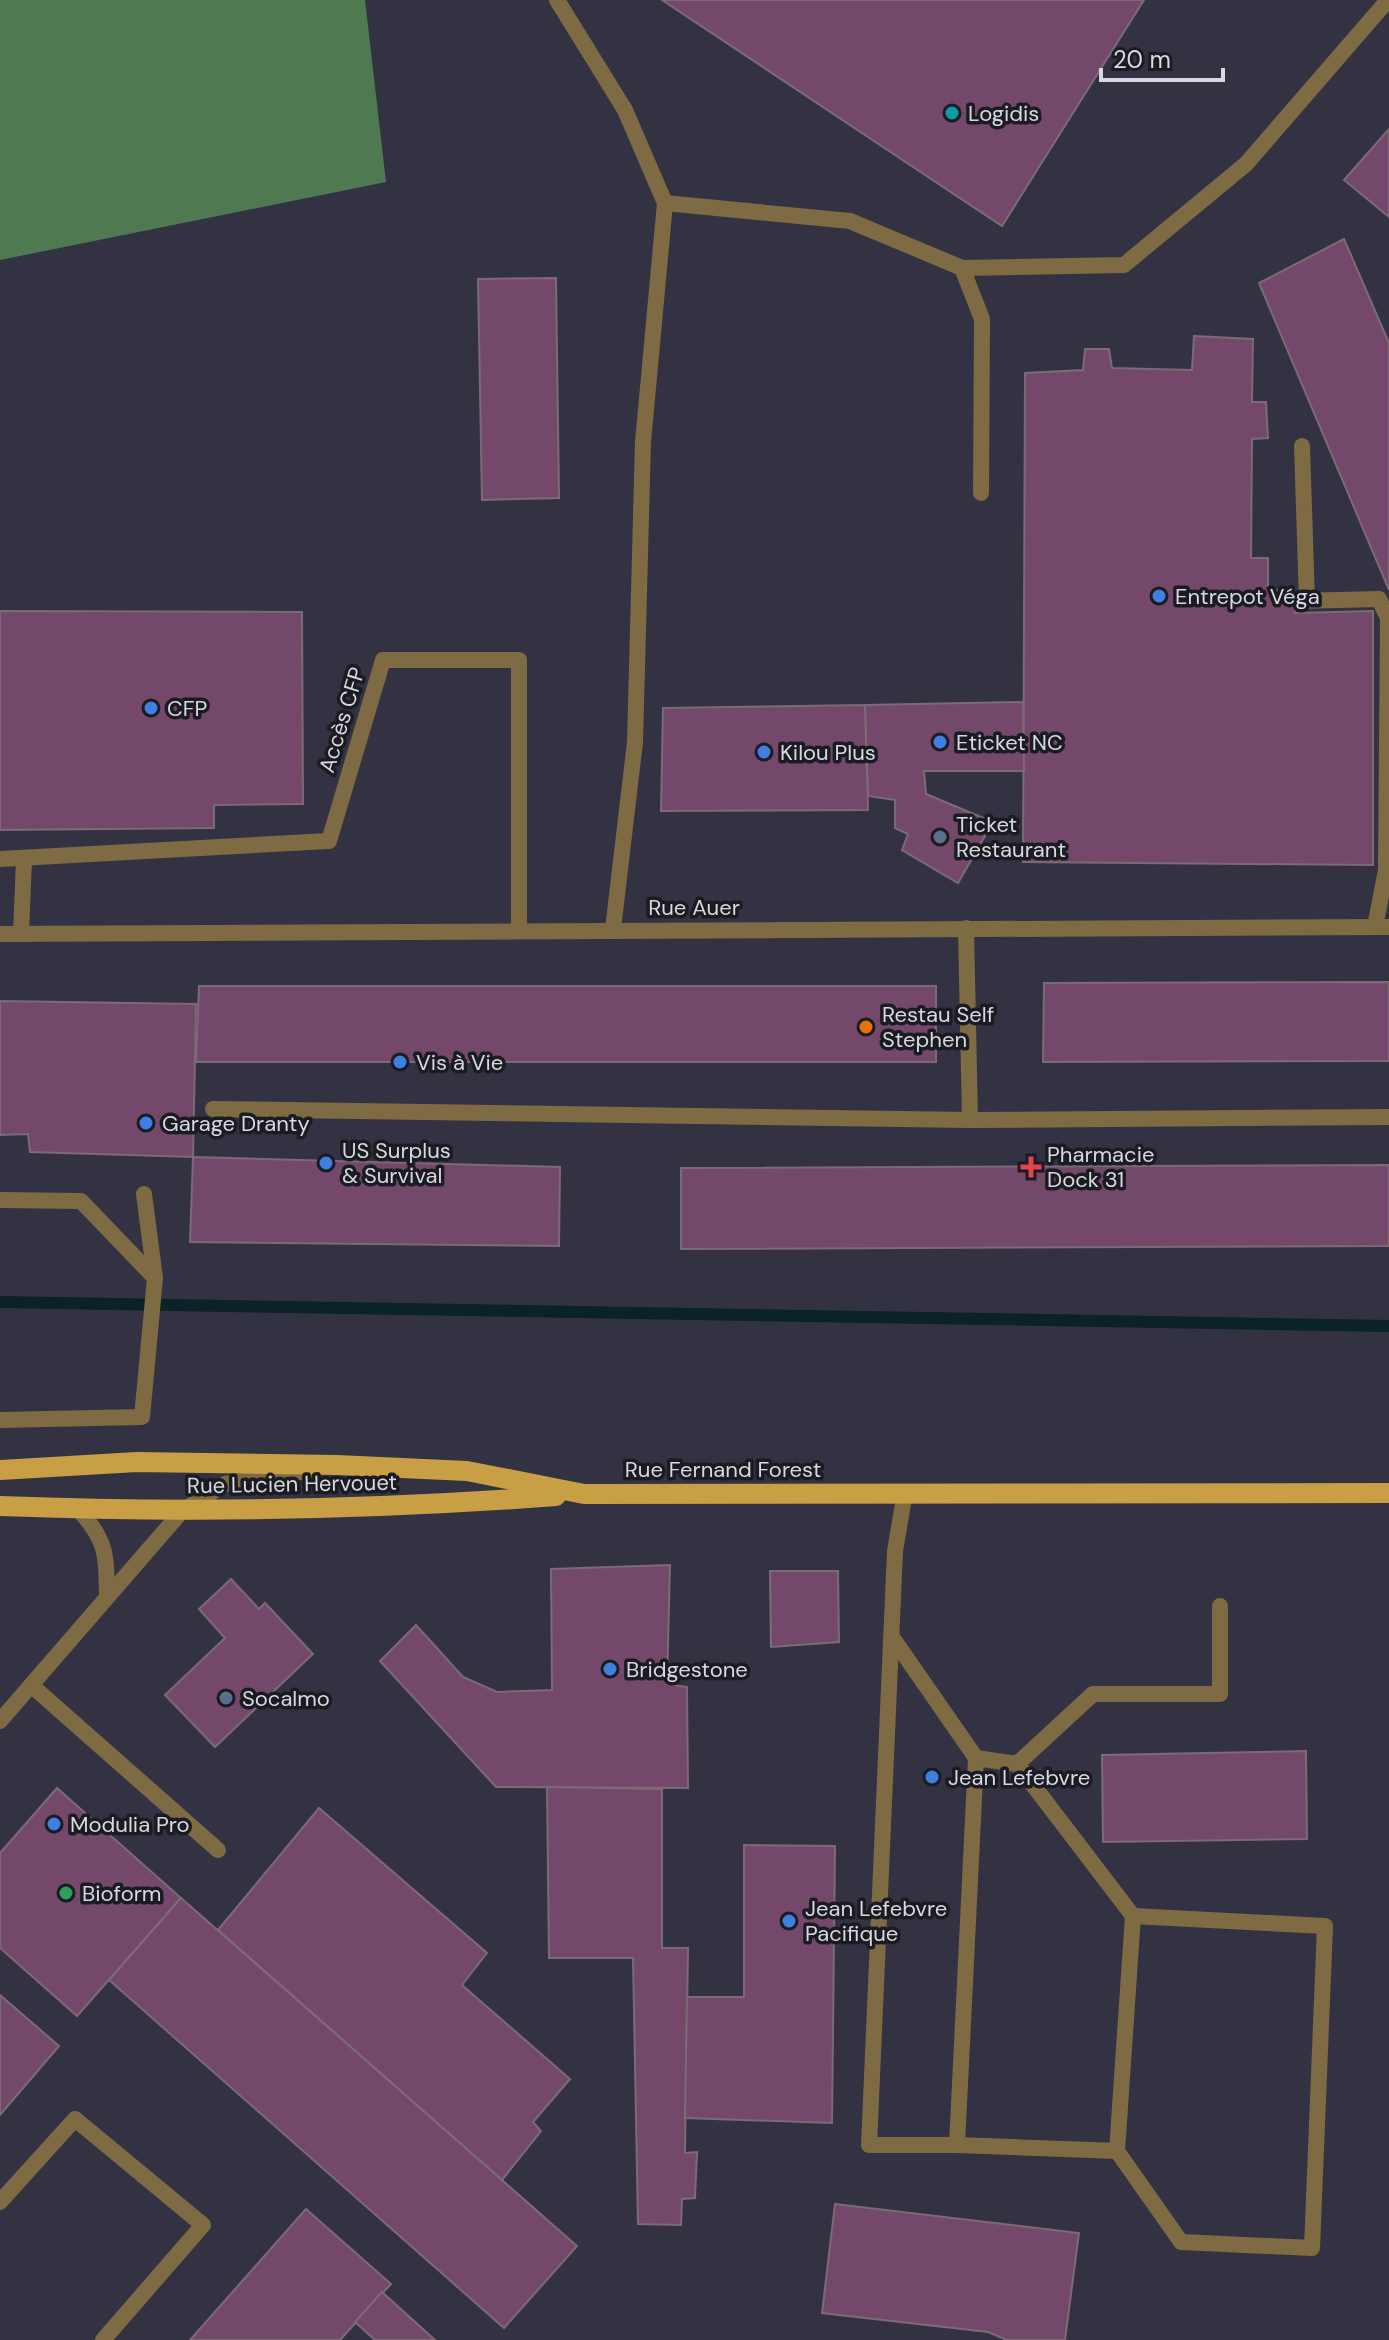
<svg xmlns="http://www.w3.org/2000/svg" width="1389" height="2340" font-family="'DM Sans',sans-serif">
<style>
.forest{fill:#4f7951}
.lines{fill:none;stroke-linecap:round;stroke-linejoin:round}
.stream{stroke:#0a2326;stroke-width:12}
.building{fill:#74486a;stroke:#7c6a77;stroke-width:2}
.service{stroke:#7f6b43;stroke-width:16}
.tertiary{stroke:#7f6b43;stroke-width:16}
.primary{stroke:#c99f46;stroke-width:20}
.culture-dot{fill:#0f9aa8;stroke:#1b1b22;stroke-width:3}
.shop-dot{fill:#3f7fe0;stroke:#1b1b22;stroke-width:3}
.service-dot{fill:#5c6f8a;stroke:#1b1b22;stroke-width:3}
.food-dot{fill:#e8710a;stroke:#1b1b22;stroke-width:3}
.health-dot{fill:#e0444e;stroke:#1b1b22;stroke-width:3}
.leisure-dot{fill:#2e9e5b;stroke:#1b1b22;stroke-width:3}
.labels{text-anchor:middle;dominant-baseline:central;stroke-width:7;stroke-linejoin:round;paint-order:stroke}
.poi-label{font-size:22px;fill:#d8d8e2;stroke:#1b1b22;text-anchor:start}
.street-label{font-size:22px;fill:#d8d8e2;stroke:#1b1b22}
</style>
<rect width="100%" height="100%" fill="#333242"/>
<path class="forest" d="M0,0H365L386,182L0,260Z"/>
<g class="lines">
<path class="stream" d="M0,1302L1389,1326"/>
</g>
<g class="building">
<path d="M662,0H1144L1002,226Z"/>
<path d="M1389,129V217L1344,180Z"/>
<path d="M1344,239L1389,343V590L1259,283Z"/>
<path d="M556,278L559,498L482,500L478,279Z"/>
<path d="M1194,336L1253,339L1252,402H1266L1268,438L1252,439L1251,558H1268V591L1293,589L1295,613L1373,611V865L1023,862L1025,373L1083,370L1085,349H1109L1112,368L1192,370Z"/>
<path d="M0,611L302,612L303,804L214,805V828L0,830Z"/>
<path d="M1023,702L1024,771H924L926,794L993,822L958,883L902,850L908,834L895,828V800L868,796L865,705Z"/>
<path d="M865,705L868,810L661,811L663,708Z"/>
<path d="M1389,982V1061L1043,1062L1044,983Z"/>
<path d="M199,986H936V1062H196Z"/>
<path d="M0,1001L196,1004L193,1157L30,1152L28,1134L0,1135Z"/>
<path d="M193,1157L560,1167L559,1246L190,1242Z"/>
<path d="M1389,1165V1246L681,1249V1168Z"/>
<path d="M670,1565L667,1684L687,1687L688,1788L496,1787L380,1661L416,1625L463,1677L497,1692L552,1690L551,1569Z"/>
<path d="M770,1571H838L839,1642L771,1647Z"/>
<path d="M231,1579L259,1609L265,1603L313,1654L215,1747L165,1695L225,1638L199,1609Z"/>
<path d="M1306,1751L1307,1839L1103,1842L1102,1755Z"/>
<path d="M547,1787L662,1789V1948H688L685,2153L697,2152L695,2198L682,2199L681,2225L638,2224L633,1958H549Z"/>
<path d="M57,1788L181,1898L77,2016L0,1948V1853Z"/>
<path d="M319,1808L487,1953L462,1985L570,2079L533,2122L541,2131L502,2180L218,1930Z"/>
<path d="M744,1845L835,1846L832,2123L685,2118L687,1997H744Z"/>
<path d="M181,1898L577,2246L504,2328L109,1980Z"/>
<path d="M0,1995L59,2046L0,2115Z"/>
<path d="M835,2204L1079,2233L1065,2340H1007L988,2332L822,2313Z"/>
<path d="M306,2209L391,2284L340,2340H190Z"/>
<path d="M382,2292L435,2340H375L355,2322Z"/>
</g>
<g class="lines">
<g class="service">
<path d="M557,0L625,110L665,203L643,442L635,742L613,929"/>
<path d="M665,203L850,221L962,268L1124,265L1246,164L1388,0"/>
<path d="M962,268L982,319L981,493"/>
<path d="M1302,446L1307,601"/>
<path d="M1295,601L1379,599L1388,618L1386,870L1375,927"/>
<path d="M0,859L329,841L383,660H519V929"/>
<path d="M966,928L970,1120"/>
<path d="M21,934L24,860"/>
<path d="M213,1109L970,1120L1389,1117"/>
<path d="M0,1200L81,1201L155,1278"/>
<path d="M0,1420L142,1417L155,1278L144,1194"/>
<path d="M905,1492L895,1551L869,2145H957L976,1758"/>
<path d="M892,1637L976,1758L1017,1764L1133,1916L1325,1926L1312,2248L1181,2242L1117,2151L1133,1916"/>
<path d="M31,1685L218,1850"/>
<path d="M1017,1764L1093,1694H1220V1606"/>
<path d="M957,2145L1117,2151"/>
<path d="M0,2202L75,2119L203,2225L103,2340"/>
</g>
<g class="tertiary">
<path d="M0,934L1389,927"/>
<path d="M78,1509C107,1541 106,1553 107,1595"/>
<path d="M0,1721L182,1511L225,1484L306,1471"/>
</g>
<g class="primary">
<path d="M0,1470L137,1462L337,1465L467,1471L584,1494L1389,1493"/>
<path d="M0,1506C186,1513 371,1510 556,1496"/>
</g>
</g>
<circle class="culture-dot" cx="952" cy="113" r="8"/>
<g class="shop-dot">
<circle cx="1159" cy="596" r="8"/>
<circle cx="151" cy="708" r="8"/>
<circle cx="940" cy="742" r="8"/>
<circle cx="764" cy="752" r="8"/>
<circle cx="400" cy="1062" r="8"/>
<circle cx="146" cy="1123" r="8"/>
<circle cx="326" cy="1163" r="8"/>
<circle cx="610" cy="1669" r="8"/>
<circle cx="932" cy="1777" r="8"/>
<circle cx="54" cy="1824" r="8"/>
<circle cx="789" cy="1921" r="8"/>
</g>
<g class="service-dot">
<circle cx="940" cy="837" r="8"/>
<circle cx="226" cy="1698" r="8"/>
</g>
<circle class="food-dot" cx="866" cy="1027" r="8"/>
<path class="health-dot" d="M1027 1155h8v8h8v8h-8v8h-8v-8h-8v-8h8z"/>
<circle class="leisure-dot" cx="66" cy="1893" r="8"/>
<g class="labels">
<g class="poi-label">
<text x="968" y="113">Logidis</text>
<text x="1175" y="596">Entrepot Véga</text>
<text x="167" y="708">CFP</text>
<text x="956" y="742">Eticket NC</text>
<text x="780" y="752">Kilou Plus</text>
<text x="956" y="824">Ticket<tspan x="956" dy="25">Restaurant</tspan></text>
<text x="882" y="1014">Restau Self<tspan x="882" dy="25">Stephen</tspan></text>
<text x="416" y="1062">Vis à Vie</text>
<text x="162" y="1123">Garage Dranty</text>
<text x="342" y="1150">US Surplus<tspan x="342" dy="25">&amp; Survival</tspan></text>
<text x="1047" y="1154">Pharmacie<tspan x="1047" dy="25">Dock 31</tspan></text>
<text x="626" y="1669">Bridgestone</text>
<text x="242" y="1698">Socalmo</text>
<text x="948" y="1777">Jean Lefebvre</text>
<text x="70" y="1824">Modulia Pro</text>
<text x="82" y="1893">Bioform</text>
<text x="805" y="1908">Jean Lefebvre<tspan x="805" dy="25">Pacifique</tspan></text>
</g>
<g class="street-label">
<text transform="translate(342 720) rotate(-73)">Accès CFP</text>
<text x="694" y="907">Rue Auer</text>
<text x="723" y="1469">Rue Fernand Forest</text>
<text transform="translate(292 1484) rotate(-1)">Rue Lucien Hervouet</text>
</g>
</g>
<path d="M1101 68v12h122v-12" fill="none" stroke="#d8d8e2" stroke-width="4"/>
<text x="1113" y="68" font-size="24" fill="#d8d8e2" stroke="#1b1b22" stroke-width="6" paint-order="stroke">20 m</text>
</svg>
